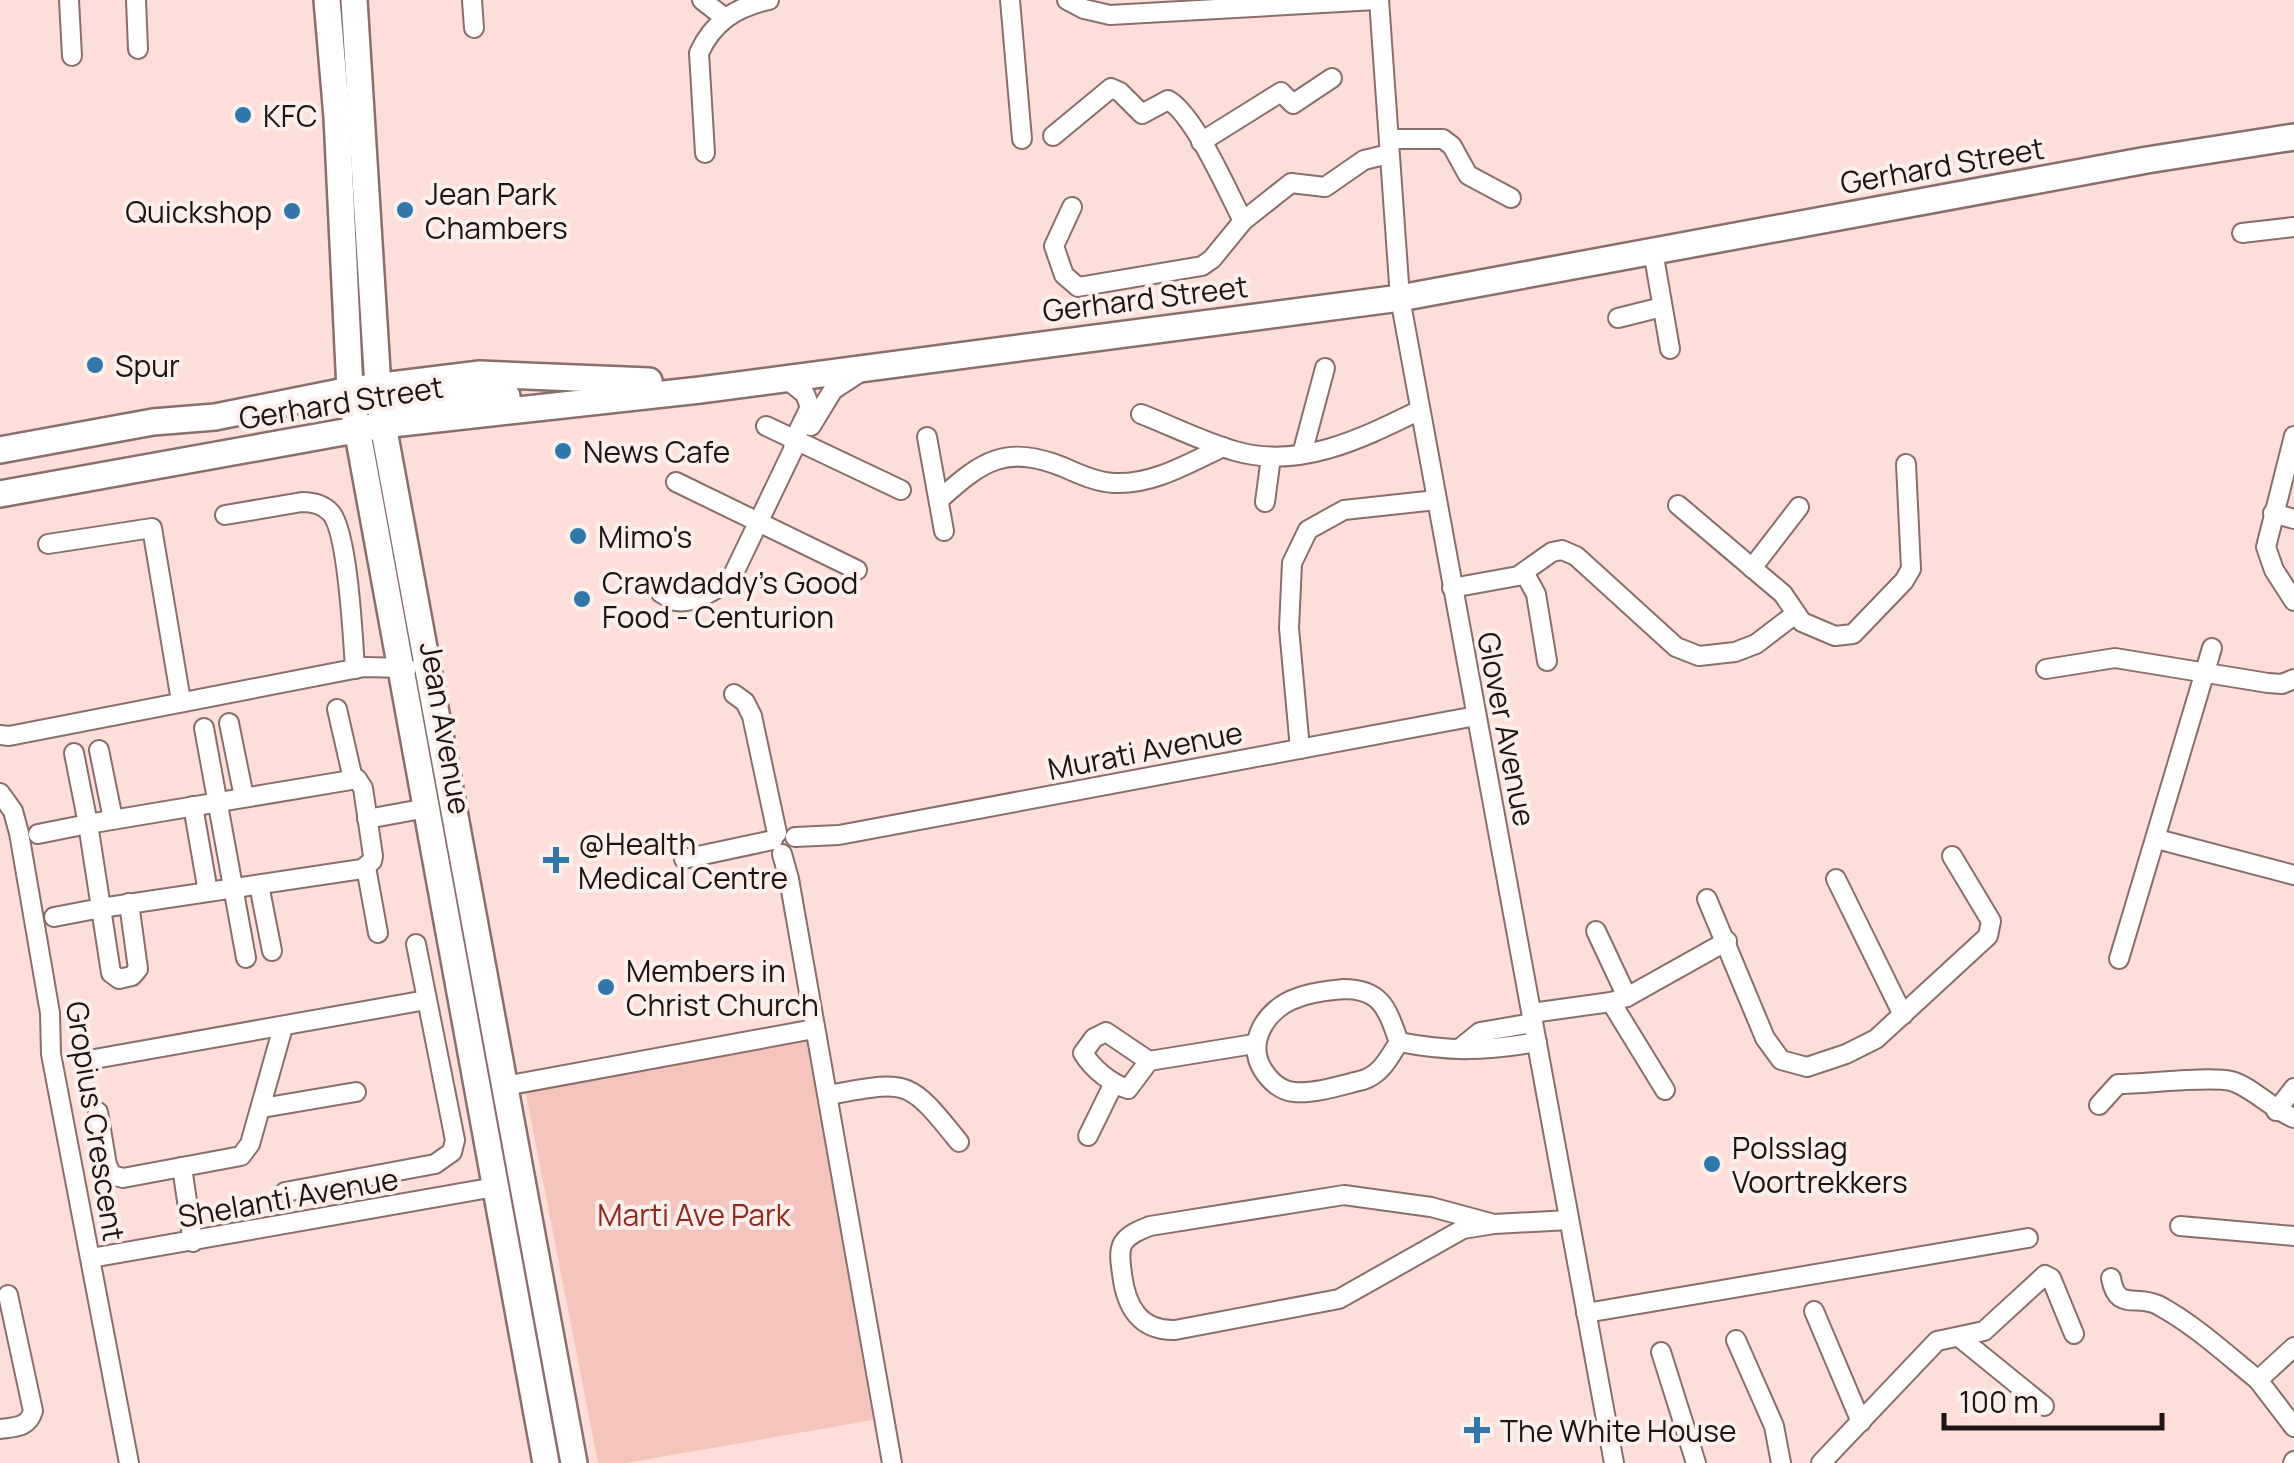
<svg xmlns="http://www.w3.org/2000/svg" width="2294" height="1463" font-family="Manrope,sans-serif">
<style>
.green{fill:#f5c4bc}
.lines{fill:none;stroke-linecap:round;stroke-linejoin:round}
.street-casing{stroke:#896e69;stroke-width:22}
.secondary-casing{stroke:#896e69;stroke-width:30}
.street{stroke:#fff;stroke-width:18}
.secondary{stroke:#fff;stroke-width:25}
.poi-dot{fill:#3078ac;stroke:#fcf0ed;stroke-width:4}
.labels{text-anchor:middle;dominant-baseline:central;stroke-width:8;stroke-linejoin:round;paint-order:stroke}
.poi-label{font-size:30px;fill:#1f1412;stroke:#fcf0ed;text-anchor:start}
.street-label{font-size:30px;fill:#1f1412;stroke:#fcf0ed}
.park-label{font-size:30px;fill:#91291e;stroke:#fcf0ed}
</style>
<rect width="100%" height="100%" fill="#fdded8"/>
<path class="green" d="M807,1035L873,1420L626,1463H598L525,1089Z"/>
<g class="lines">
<defs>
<g id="street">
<path d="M69,0L72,56"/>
<path d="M136,0L138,49"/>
<path d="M472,0L474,28"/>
<path d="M702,0L725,18"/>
<path d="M1010,0L1022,139"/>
<path d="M1067,0L1084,9L1110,15L1376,0"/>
<path d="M1379,0L1400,298L1614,1463"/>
<path d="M1053,136L1111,88L1120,92L1142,114L1168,100C1194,114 1228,192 1243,221L1291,183L1325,187L1364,160L1389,154"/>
<path d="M1389,139H1443L1452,146L1468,175L1511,198"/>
<path d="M1201,142L1281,92L1293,104L1332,78"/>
<path d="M705,153L699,53C713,22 736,7 769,0"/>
<path d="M1072,207L1054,246L1064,275L1078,287L1202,266L1212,259L1243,221"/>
<path d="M2242,233L2294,227"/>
<path d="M1653,251L1670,349"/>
<path d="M1618,318L1662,307"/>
<path d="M1141,414C1172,426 1203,442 1235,451C1300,470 1363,438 1420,410"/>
<path d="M766,426L901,490"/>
<path d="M811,426L833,390L859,373"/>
<path d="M2294,436L2266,547L2274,570L2294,601"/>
<path d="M927,437L944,531"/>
<path d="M1302,454L1325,368"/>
<path d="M676,482L857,570"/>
<path d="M940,499C982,461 1006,444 1063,467C1079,474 1096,482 1114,483C1153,485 1189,463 1223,447"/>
<path d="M1265,502L1271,457"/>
<path d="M1678,505L1783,594L1802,622L1835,636L1853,634L1904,581L1911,569L1906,464"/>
<path d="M2273,513L2294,519"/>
<path d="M225,515L302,502C312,502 323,504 331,513C348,533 353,639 355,669"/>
<path d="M48,544L152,528L181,701"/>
<path d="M1752,568L1799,507"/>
<path d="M1525,574L1536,594L1547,661"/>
<path d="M1452,588L1518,576L1552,552L1562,550L1576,556L1676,647L1699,656L1735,652L1756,644L1794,615"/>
<path d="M661,593C665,595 672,601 676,601C693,604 721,588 732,577L793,450L794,440L810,407L805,394L785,378"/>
<path d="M2046,669L2115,658L2268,683L2282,684L2294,679"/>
<path d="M734,694L745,702L752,716L777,833"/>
<path d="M337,709L353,779"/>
<path d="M229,723L244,797"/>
<path d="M204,728L246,958"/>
<path d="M0,735L9,736L364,667L407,668"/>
<path d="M1300,749L1289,628L1292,563L1308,530L1344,510L1436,500"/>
<path d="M99,750L113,819"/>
<path d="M357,779L363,788L373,856L372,861L362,869L101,908L88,824Z"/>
<path d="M0,793L13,811L19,833L50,1013L51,1054L129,1463"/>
<path d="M193,806L208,892"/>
<path d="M367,819L427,808"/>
<path d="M38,834L88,824L74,753"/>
<path d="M795,837L839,835L1476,716"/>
<path d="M2157,839L2294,875"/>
<path d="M782,854L789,879L892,1463"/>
<path d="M684,859L773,840"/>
<path d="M366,867L378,933"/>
<path d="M1836,879L1903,1015"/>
<path d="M259,885L272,951"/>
<path d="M1707,899L1765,1038L1781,1060L1807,1067L1846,1054L1876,1039L1988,936L1991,921L1952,856"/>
<path d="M54,917L101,908L111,973L119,979L132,976L138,969L129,903"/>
<path d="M1596,931L1627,997"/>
<path d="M2119,959L2212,648"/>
<path d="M1343,989C1382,989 1387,1009 1399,1042C1389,1058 1381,1074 1363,1080C1342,1085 1315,1094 1294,1092C1281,1091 1270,1081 1263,1070C1245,1042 1267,1008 1297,998C1311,992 1327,991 1343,989Z"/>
<path d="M1611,1002L1665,1090"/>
<path d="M1532,1013L1611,1002L1627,997L1727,941"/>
<path d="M1399,1042C1450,1052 1485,1051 1537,1042"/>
<path d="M1459,1049L1480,1032L1533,1023"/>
<path d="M89,1060L426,1000"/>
<path d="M1149,1061L1128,1089C1111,1084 1092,1068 1083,1053L1094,1038L1106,1032L1149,1061L1254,1044"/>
<path d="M505,1086L814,1029"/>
<path d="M828,1095C908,1081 907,1077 959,1142"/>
<path d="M2099,1105L2118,1084C2145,1084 2208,1076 2231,1081C2251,1086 2273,1110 2294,1118"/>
<path d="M262,1108L356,1092"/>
<path d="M2276,1111L2294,1088"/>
<path d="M98,1112L107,1165L112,1175L123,1178L241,1156L250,1144L283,1027"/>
<path d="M1088,1136L1114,1083"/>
<path d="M182,1167L193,1242"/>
<path d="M285,1192L435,1164L452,1152L455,1140L416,944"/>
<path d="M1494,1224L1431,1207L1344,1195L1150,1226C1140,1230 1129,1234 1123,1243C1118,1253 1121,1264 1122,1274C1126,1307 1140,1331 1175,1330L1339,1299L1463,1229L1494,1224L1569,1220"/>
<path d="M2180,1226L2294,1236"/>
<path d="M91,1258L495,1187"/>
<path d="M2111,1278C2117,1312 2135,1294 2158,1305C2195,1325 2226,1354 2258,1380"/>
<path d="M1814,1311L1861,1422"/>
<path d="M1586,1313L2028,1238"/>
<path d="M1959,1337L2044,1406"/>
<path d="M1736,1340L1774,1426L1781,1463"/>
<path d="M2294,1347L2258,1380L2294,1427"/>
<path d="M1661,1352L1696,1463"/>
<path d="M0,1429C15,1427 28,1428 33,1411L8,1295"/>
<path d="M1821,1463L1937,1341L1984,1331L2045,1275L2051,1278L2074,1334"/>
<path d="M2293,1463L2294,1461"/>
</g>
<g id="secondary">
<path d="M327,0L337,117L350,390L546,1463"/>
<path d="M354,0L378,387L383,425L574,1463"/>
<path d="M368,399L393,403L507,396"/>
<path d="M0,450L153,422L215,417L350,390L480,374L649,381"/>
<path d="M0,494L383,425L700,390L1400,298L2147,160L2294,137"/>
</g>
</defs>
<use href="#street" class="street-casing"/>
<use href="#secondary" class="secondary-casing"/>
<use href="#street" class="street"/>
<use href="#secondary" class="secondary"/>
</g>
<g class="poi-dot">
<circle cx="243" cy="115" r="10"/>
<circle cx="405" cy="210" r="10"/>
<circle cx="292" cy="211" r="10"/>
<circle cx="95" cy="365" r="10"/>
<circle cx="563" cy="451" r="10"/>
<circle cx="578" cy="536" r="10"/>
<circle cx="582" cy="599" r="10"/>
<path d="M551 845h10v10h10v10h-10v10h-10v-10h-10v-10h10z"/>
<circle cx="606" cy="987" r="10"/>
<circle cx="1712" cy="1164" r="10"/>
<path d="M1472 1415h10v10h10v10h-10v10h-10v-10h-10v-10h10z"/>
</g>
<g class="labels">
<g class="poi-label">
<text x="263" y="115">KFC</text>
<text x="425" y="193">Jean Park<tspan x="425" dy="34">Chambers</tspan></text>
<text x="272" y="211" text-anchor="end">Quickshop</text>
<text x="115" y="365">Spur</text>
<text x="583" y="451">News Cafe</text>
<text x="598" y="536">Mimo's</text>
<text x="602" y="582">Crawdaddy's Good<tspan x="602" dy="34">Food - Centurion</tspan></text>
<text x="578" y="843">@Health<tspan x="578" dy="34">Medical Centre</tspan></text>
<text x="626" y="970">Members in<tspan x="626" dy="34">Christ Church</tspan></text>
<text x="1732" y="1147">Polsslag<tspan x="1732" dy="34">Voortrekkers</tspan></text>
<text x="1500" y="1430">The White House</text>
</g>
<g class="street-label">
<text transform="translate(1942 165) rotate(-10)">Gerhard Street</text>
<text transform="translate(1145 298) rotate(-7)">Gerhard Street</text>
<text transform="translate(341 402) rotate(-9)">Gerhard Street</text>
<text transform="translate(446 728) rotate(80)">Jean Avenue</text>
<text transform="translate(1507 729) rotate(79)">Glover Avenue</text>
<text transform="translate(1145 750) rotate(-11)">Murati Avenue</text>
<text transform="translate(96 1121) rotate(81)">Gropius Crescent</text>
<text transform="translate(288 1197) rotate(-10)">Shelanti Avenue</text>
</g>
<g class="park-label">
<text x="694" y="1214">Marti Ave Park</text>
</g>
</g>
<path d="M1944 1413v15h218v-15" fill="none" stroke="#1f1412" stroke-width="5"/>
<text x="1959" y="1413" font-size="30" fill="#1f1412" stroke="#fcf0ed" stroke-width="8" paint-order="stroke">100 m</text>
</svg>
